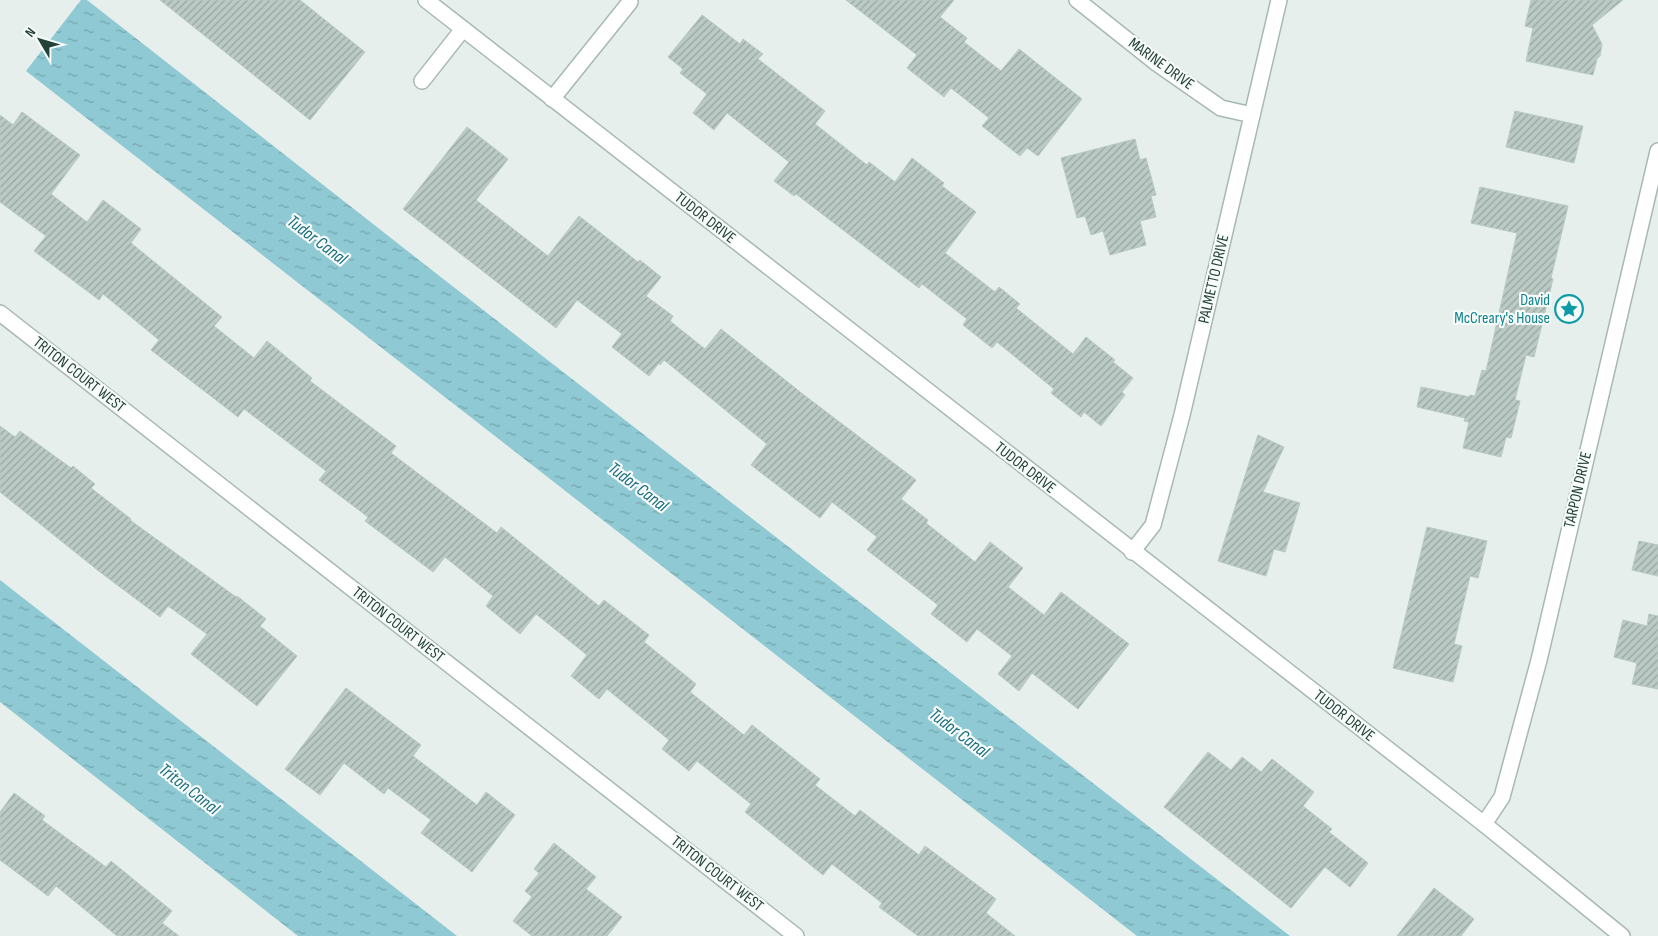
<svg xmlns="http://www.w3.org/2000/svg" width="1658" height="936" font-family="'Sofia Sans Condensed',sans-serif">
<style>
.water{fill:url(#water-ripples)}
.building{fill:url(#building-hatch);stroke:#b8c9c2}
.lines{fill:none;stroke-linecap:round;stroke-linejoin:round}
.lane-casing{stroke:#a8b8b2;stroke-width:18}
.street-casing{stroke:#a8b8b2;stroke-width:18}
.lane{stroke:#fff;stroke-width:15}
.street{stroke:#fff;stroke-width:15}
.labels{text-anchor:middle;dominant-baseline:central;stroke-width:4.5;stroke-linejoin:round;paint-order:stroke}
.street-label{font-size:16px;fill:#24423a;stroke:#f7fbf9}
.culture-label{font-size:16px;fill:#0d838f;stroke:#f7fbf9;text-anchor:end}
.water-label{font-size:18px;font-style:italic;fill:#1c6f80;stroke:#f7fbf9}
</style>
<defs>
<pattern id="water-ripples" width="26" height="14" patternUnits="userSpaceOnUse" patternTransform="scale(1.25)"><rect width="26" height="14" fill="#8ec9d4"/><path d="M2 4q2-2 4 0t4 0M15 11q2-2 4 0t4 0" fill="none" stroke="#74a5ad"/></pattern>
<pattern id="building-hatch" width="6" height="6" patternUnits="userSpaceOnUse" patternTransform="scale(1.25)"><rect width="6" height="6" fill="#bbcac4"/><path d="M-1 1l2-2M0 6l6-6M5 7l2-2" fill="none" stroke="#98a6a0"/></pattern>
</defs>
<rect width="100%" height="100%" fill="#e6efeb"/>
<g class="water">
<path d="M81,0H87L442,278L1290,936H1137L26,71Z"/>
<path d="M0,580L457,936H298L0,702Z"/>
</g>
<g class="building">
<path d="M160,0H300L365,52L310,120Z"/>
<path d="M846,0H954L940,17L967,38L964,42L1001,71L1019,49L1082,99L1038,156L1027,148L1020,156L982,126L989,118L951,88L944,97L907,68L917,55Z"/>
<path d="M1531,0H1623L1592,25L1602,44L1600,56L1597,59L1593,75L1526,61L1533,28L1525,26Z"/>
<path d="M702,15L740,44L743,39L763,54L758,59L825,111L815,124L867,165L869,162L895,182L912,158L944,183L942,186L976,212L945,253L995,292L999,287L1020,304L1016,308L1073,354L1086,337L1115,360L1113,362L1133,378L1122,392L1125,395L1101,426L1084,412L1081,417L1051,393L1054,389L997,342L992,348L963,325L967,319L922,284L919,288L796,194L794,196L774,181L789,162L727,113L714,130L693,113L707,94L680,73L683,69L668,57Z"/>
<path d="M1515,111L1583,126L1574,163L1506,147Z"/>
<path d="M22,112L80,155L51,194L87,222L103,200L141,229L131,243L222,317L214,326L254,358L267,341L312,378L310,381L396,446L391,453L497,533L501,527L599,606L604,600L649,635L644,642L696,684L690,692L744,735L752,725L820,779L815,785L855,816L860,810L919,855L925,846L996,899L986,913L1015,936H918L879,907L882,903L832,864L823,875L745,812L751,804L697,761L689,771L662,749L669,740L607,689L599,699L571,676L587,655L536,614L520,634L486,606L493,596L445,557L433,572L365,521L368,517L319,480L326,471L244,409L238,417L151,350L159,340L103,294L99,300L34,251L46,236L0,202V115L13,125Z"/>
<path d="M467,127L508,159L476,200L548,256L579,216L638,262L640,260L661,277L646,296L673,316L670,321L705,349L721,329L804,395L916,480L901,499L928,520L926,523L975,562L990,542L1023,568L1008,587L1044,615L1061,592L1129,644L1078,709L1032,673L1019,691L998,674L1012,656L977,629L967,642L931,614L938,605L867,550L877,537L832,502L820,518L751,465L767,444L664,360L660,365L659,363L649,376L612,347L622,334L577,300L556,328L403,209Z"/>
<path d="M1135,139L1140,160L1146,158L1156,195L1151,196L1156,217L1140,221L1146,245L1110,255L1103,231L1091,235L1085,216L1077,218L1061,158Z"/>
<path d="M1480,187L1568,206L1551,278L1553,279L1534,357L1526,355L1515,400L1520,401L1511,438L1506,437L1501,457L1463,448L1469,422L1464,421L1465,418L1417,407L1421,387L1470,397V395L1475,396L1482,370L1486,371L1517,233L1471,223Z"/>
<path d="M0,426L15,437L20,431L71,468L73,466L95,484L91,488L131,519L130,520L236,597L237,596L266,619L260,626L297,656L257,706L191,654L207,634L168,606L160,617L100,572L0,492Z"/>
<path d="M1258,435L1284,447L1263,492L1300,503L1285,552L1274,549L1266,576L1218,561Z"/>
<path d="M1427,527L1487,541L1478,578L1470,576L1454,644L1462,646L1453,682L1393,668Z"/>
<path d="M1639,541L1658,545V576L1632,570Z"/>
<path d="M1649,614L1658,616V689L1632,684L1637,663L1614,657L1623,620L1647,626Z"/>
<path d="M346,688L421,745L413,756L477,805L486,792L515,815L472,872L421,833L431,820L388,788L384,794L344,763L320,795L285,769Z"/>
<path d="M1208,752L1231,770L1242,757L1261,772L1272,759L1314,792L1303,806L1332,829L1329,832L1368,863L1350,887L1325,867L1291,908L1164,807Z"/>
<path d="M14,793L45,816L42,820L106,867L111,861L172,911L162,923L179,936H117L56,886L48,896L0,860V812Z"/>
<path d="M554,843L596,877L586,889L622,917L607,936H532L513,921L532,897L525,891L539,873L534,869Z"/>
<path d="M1434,888L1474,919L1461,936H1397Z"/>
</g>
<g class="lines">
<defs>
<g id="lane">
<path d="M422,81L463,29"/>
<path d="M552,99L630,2"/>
</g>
<g id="street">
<path d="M426,0L1484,824L1622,936"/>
<path d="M1077,0L1155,62L1221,108L1252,115"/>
<path d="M0,313L796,936"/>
<path d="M1132,552L1153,525L1182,415L1279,0"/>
<path d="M1484,824L1502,797L1539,660L1658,151"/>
</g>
</defs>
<use href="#lane" class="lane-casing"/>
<use href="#street" class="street-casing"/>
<use href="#lane" class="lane"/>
<use href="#street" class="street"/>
</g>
<defs>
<symbol id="sight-ring" viewBox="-11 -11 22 22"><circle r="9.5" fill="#f7fbf9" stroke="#0f9aa8" stroke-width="1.5"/><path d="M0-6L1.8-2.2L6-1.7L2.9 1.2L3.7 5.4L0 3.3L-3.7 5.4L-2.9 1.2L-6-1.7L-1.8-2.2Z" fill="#0f9aa8"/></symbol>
</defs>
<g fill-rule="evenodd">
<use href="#sight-ring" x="1553" y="293" width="32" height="32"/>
</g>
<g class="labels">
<g class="street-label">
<text transform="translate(1161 64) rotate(36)">MARINE DRIVE</text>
<text transform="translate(705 218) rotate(38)">TUDOR DRIVE</text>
<text transform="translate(1214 279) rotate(-77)">PALMETTO DRIVE</text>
<text transform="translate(79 375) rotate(38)">TRITON COURT WEST</text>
<text transform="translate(1025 468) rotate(38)">TUDOR DRIVE</text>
<text transform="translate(1578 490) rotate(-77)">TARPON DRIVE</text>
<text transform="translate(398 625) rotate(38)">TRITON COURT WEST</text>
<text transform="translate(1344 716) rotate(38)">TUDOR DRIVE</text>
<text transform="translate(717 874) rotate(38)">TRITON COURT WEST</text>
</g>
<g class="culture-label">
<text x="1550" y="300">David<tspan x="1550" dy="18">McCreary's House</tspan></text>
</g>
<g class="water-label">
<text transform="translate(317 240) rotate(37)">Tudor Canal</text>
<text transform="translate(638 487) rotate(37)">Tudor Canal</text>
<text transform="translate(959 733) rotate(37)">Tudor Canal</text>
<text transform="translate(189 789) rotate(38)">Triton Canal</text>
</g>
</g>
<g transform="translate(40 40) rotate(308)" stroke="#f7fbf9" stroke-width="4" paint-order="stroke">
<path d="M0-4L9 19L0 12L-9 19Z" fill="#24423a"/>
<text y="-8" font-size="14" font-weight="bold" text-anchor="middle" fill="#24423a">N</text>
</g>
</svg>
